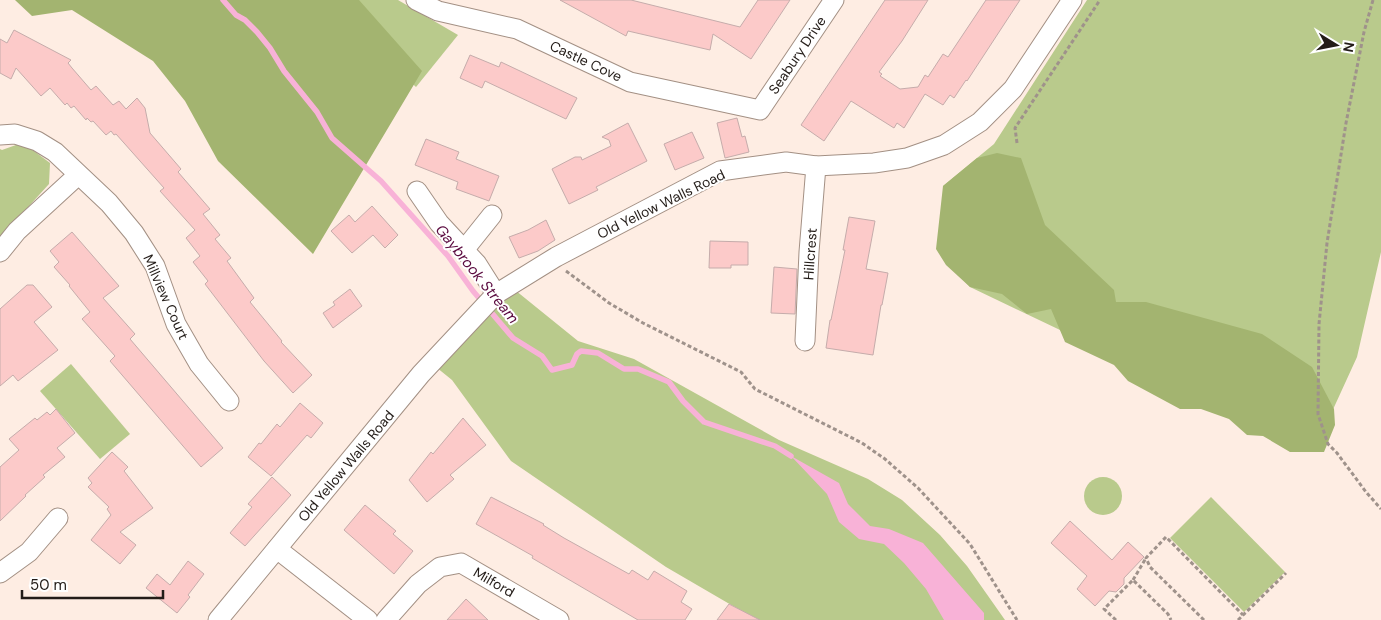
<svg xmlns="http://www.w3.org/2000/svg" width="1381" height="620" font-family="'DM Sans',sans-serif">
<style>
.green{fill:#b9ca8c}
.forest{fill:#a3b470}
.water{fill:#f8b2d7}
.lines{fill:none;stroke-linecap:round;stroke-linejoin:round}
.stream{stroke:#f8b2d7;stroke-width:5.5}
.building{fill:#fccac9;stroke:#c5acab}
.minor-casing{stroke:#a39084;stroke-width:21}
.path{stroke:#9f928b;stroke-width:3;stroke-dasharray:4 2.5;stroke-linecap:butt}
.minor{stroke:#fff;stroke-width:19}
.labels{text-anchor:middle;dominant-baseline:central;stroke-width:4;stroke-linejoin:round;paint-order:stroke}
.street-label{font-size:14px;fill:#231c18;stroke:#fff}
.water-label{font-size:15px;font-style:italic;fill:#5b0b40;stroke:#fff}
</style>
<rect width="100%" height="100%" fill="#feede3"/>
<g class="green">
<path d="M321,0H398L458,35L416,87Z"/>
<path d="M1087,0H1381V252L1357,357L1314,451L970,287L944,260L943,186L994,144Z"/>
<path d="M16,145H26L50,163L49,184L0,238V149L2,150Z"/>
<path d="M510,286L578,341L634,359L779,440L868,479L902,500L940,535L967,566L1005,620H757L666,567L511,461L452,380L431,363Z"/>
<path d="M71,364L130,434L100,459L40,391Z"/>
<circle cx="1103" cy="496" r="19"/>
<path d="M1211,497L1285,572L1244,612L1170,538Z"/>
</g>
<g class="forest">
<path d="M15,0H359L422,71L313,254L218,161L185,101L153,61L72,10L32,16Z"/>
<path d="M997,153L1021,158L1045,225L1114,290L1116,302H1146L1262,334L1312,367L1334,409L1335,425L1324,452H1290L1263,436L1247,435L1229,419L1201,409H1180L1128,381L1114,365L1065,342L1051,309L1027,314L1002,294L970,287L946,265L936,249L943,186L977,158Z"/>
</g>
<path class="water" d="M791,456L839,483L848,504L870,526L889,529L923,543L984,613V620H944L926,589L904,563L884,544L859,539L839,522L827,494Z"/>
<g class="lines">
<path class="stream" d="M223,0L236,15L245,20L257,32L270,48L284,71L317,112L332,138L381,181L448,256L473,291L513,338L542,356L552,370L572,365L577,354L581,351L598,353L624,369H638L669,382L683,401L704,422L775,446L791,456"/>
</g>
<g class="building">
<path d="M560,0H631L740,27L758,0H790L751,59L713,34L710,50L628,31L626,36Z"/>
<path d="M885,0H928L902,41L879,72L882,74L880,76L900,89L918,87L925,75L928,77L943,54L948,57L986,0H1020L967,81L966,80L954,98L950,95L943,105L925,94L904,128L897,123L894,128L851,101L824,141L801,125Z"/>
<path d="M14,30L71,60L68,63L72,68L91,90L96,86L113,105L119,101L126,109L137,98L145,108L150,133L181,169L178,172L210,209L203,214L220,235L215,239L231,258L227,261L254,298L250,302L282,341L281,342L312,375L293,393L264,361L205,284L208,281L193,262L200,256L186,238L195,230L160,191L164,188L116,134L114,135L111,131L106,135L93,121L91,122L87,118L86,120L74,106L71,108L67,103L65,105L50,88L41,96L16,68L11,79L0,73V39L7,43Z"/>
<path d="M470,55L499,67L501,62L577,98L566,119L485,81L482,88L460,78Z"/>
<path d="M737,118L742,137L745,136L749,152L725,158L717,123Z"/>
<path d="M628,123L647,161L596,187L598,190L569,204L552,169L575,157H581L582,160L611,146L609,140L602,137Z"/>
<path d="M692,132L704,158L675,170L664,144Z"/>
<path d="M426,139L459,152L456,159L499,176L489,201L456,189L458,182L415,165Z"/>
<path d="M372,206L398,235L385,248L373,235L352,253L331,231L349,215L355,222Z"/>
<path d="M849,217L875,221L866,269L888,273L882,305H881L873,355L826,348L830,320H831L845,250H843Z"/>
<path d="M546,220L555,240L538,251L519,258L509,237L528,230Z"/>
<path d="M72,232L119,286L103,298L135,334L130,339L223,448L201,467L110,361L115,356L82,319L90,312L69,286L70,285L54,267L59,262L50,251Z"/>
<path d="M710,241L748,242V265H731V268H709Z"/>
<path d="M774,267L797,269L795,314L771,313Z"/>
<path d="M27,285H33L52,307L34,322L58,350L18,381L13,375L0,386V309Z"/>
<path d="M350,289L362,306L333,328L323,313L335,305L333,302Z"/>
<path d="M300,403L323,423L311,438L307,435L271,476L248,457L259,443L261,444L277,424L280,427Z"/>
<path d="M56,409L75,433L57,448L65,457L43,475L45,477L25,495L26,496L0,521V467L19,450L9,439L35,418L37,420L47,412L50,415Z"/>
<path d="M463,418L486,445L450,475L454,479L427,502L409,480L431,452L433,454Z"/>
<path d="M112,452L128,467L124,471L153,508L120,532L136,545L120,564L91,540L111,515L107,509L109,507L88,487L92,483L88,478Z"/>
<path d="M272,477L291,495L245,546L230,533L252,507L248,504Z"/>
<path d="M491,497L544,524L543,525L564,538L629,574L632,570L648,580L654,571L687,591L681,602L692,609L685,620H638L532,558L533,556L476,524Z"/>
<path d="M365,505L396,531L393,534L413,551L394,574L344,530Z"/>
<path d="M1070,521L1112,560L1128,542L1144,557L1124,578V584L1116,592L1109,591L1095,606L1077,589L1087,576L1051,543Z"/>
<path d="M188,561L204,574L188,595L190,597L177,613L146,588L157,574L170,585Z"/>
<path d="M466,599L488,620H447Z"/>
<path d="M729,604L760,620H717Z"/>
</g>
<g class="lines">
<defs>
<g id="minor">
<path d="M416,0L438,11L517,29L630,82L760,110L834,0"/>
<path d="M0,135L15,134L37,141L55,152L109,203L134,233L155,266L176,324L199,364L229,401"/>
<path d="M417,191L439,223L477,264L496,294"/>
<path d="M464,250L492,215"/>
<path d="M0,252L17,231L78,175"/>
<path d="M805,341L809,252L816,166"/>
<path d="M277,549L368,620"/>
<path d="M0,573L29,552L58,518"/>
<path d="M218,620L421,374L496,294L556,257L720,171L786,162L816,166L874,163L907,158L944,145L980,122L1013,89L1072,0"/>
<path d="M386,620L418,584L440,567L461,563L559,620"/>
</g>
</defs>
<use href="#minor" class="minor-casing"/>
<g class="path">
<path d="M1373,0L1364,32L1346,123L1327,243L1319,324L1318,414L1328,444L1337,453L1366,492L1381,509"/>
<path d="M1017,143L1015,128L1100,0"/>
<path d="M566,271L609,303L643,323L741,372L755,389L862,443L885,459L918,488L970,544L1017,620"/>
<path d="M1133,580L1146,558"/>
<path d="M1116,620L1104,609L1133,580L1168,614L1171,620"/>
<path d="M1204,620L1150,567L1146,558L1166,537L1243,615"/>
<path d="M1238,620L1286,573"/>
</g>
<use href="#minor" class="minor"/>
</g>
<g class="labels">
<g class="street-label">
<text transform="translate(797 55) rotate(-56)">Seabury Drive</text>
<text transform="translate(586 61) rotate(25)">Castle Cove</text>
<text transform="translate(661 204) rotate(-26)">Old Yellow Walls Road</text>
<text transform="translate(810 254) rotate(-86)">Hillcrest</text>
<text transform="translate(166 297) rotate(66)">Millview Court</text>
<text transform="translate(346 466) rotate(-50)">Old Yellow Walls Road</text>
<text transform="translate(494 582) rotate(30)">Milford</text>
</g>
<g class="water-label">
<text transform="translate(477 274) rotate(51)">Gaybrook Stream</text>
</g>
</g>
<g transform="translate(1336 45) rotate(100)" stroke="#ffffff" stroke-width="4" paint-order="stroke">
<path d="M0-4L9 19L0 12L-9 19Z" fill="#231c18"/>
<text y="-8" font-size="14" font-weight="bold" text-anchor="middle" fill="#231c18">N</text>
</g>
<path d="M22 590v8h141v-8" fill="none" stroke="#231c18" stroke-width="2.5"/>
<text x="30" y="590" font-size="15" fill="#231c18" stroke="#ffffff" stroke-width="4" paint-order="stroke">50 m</text>
</svg>
